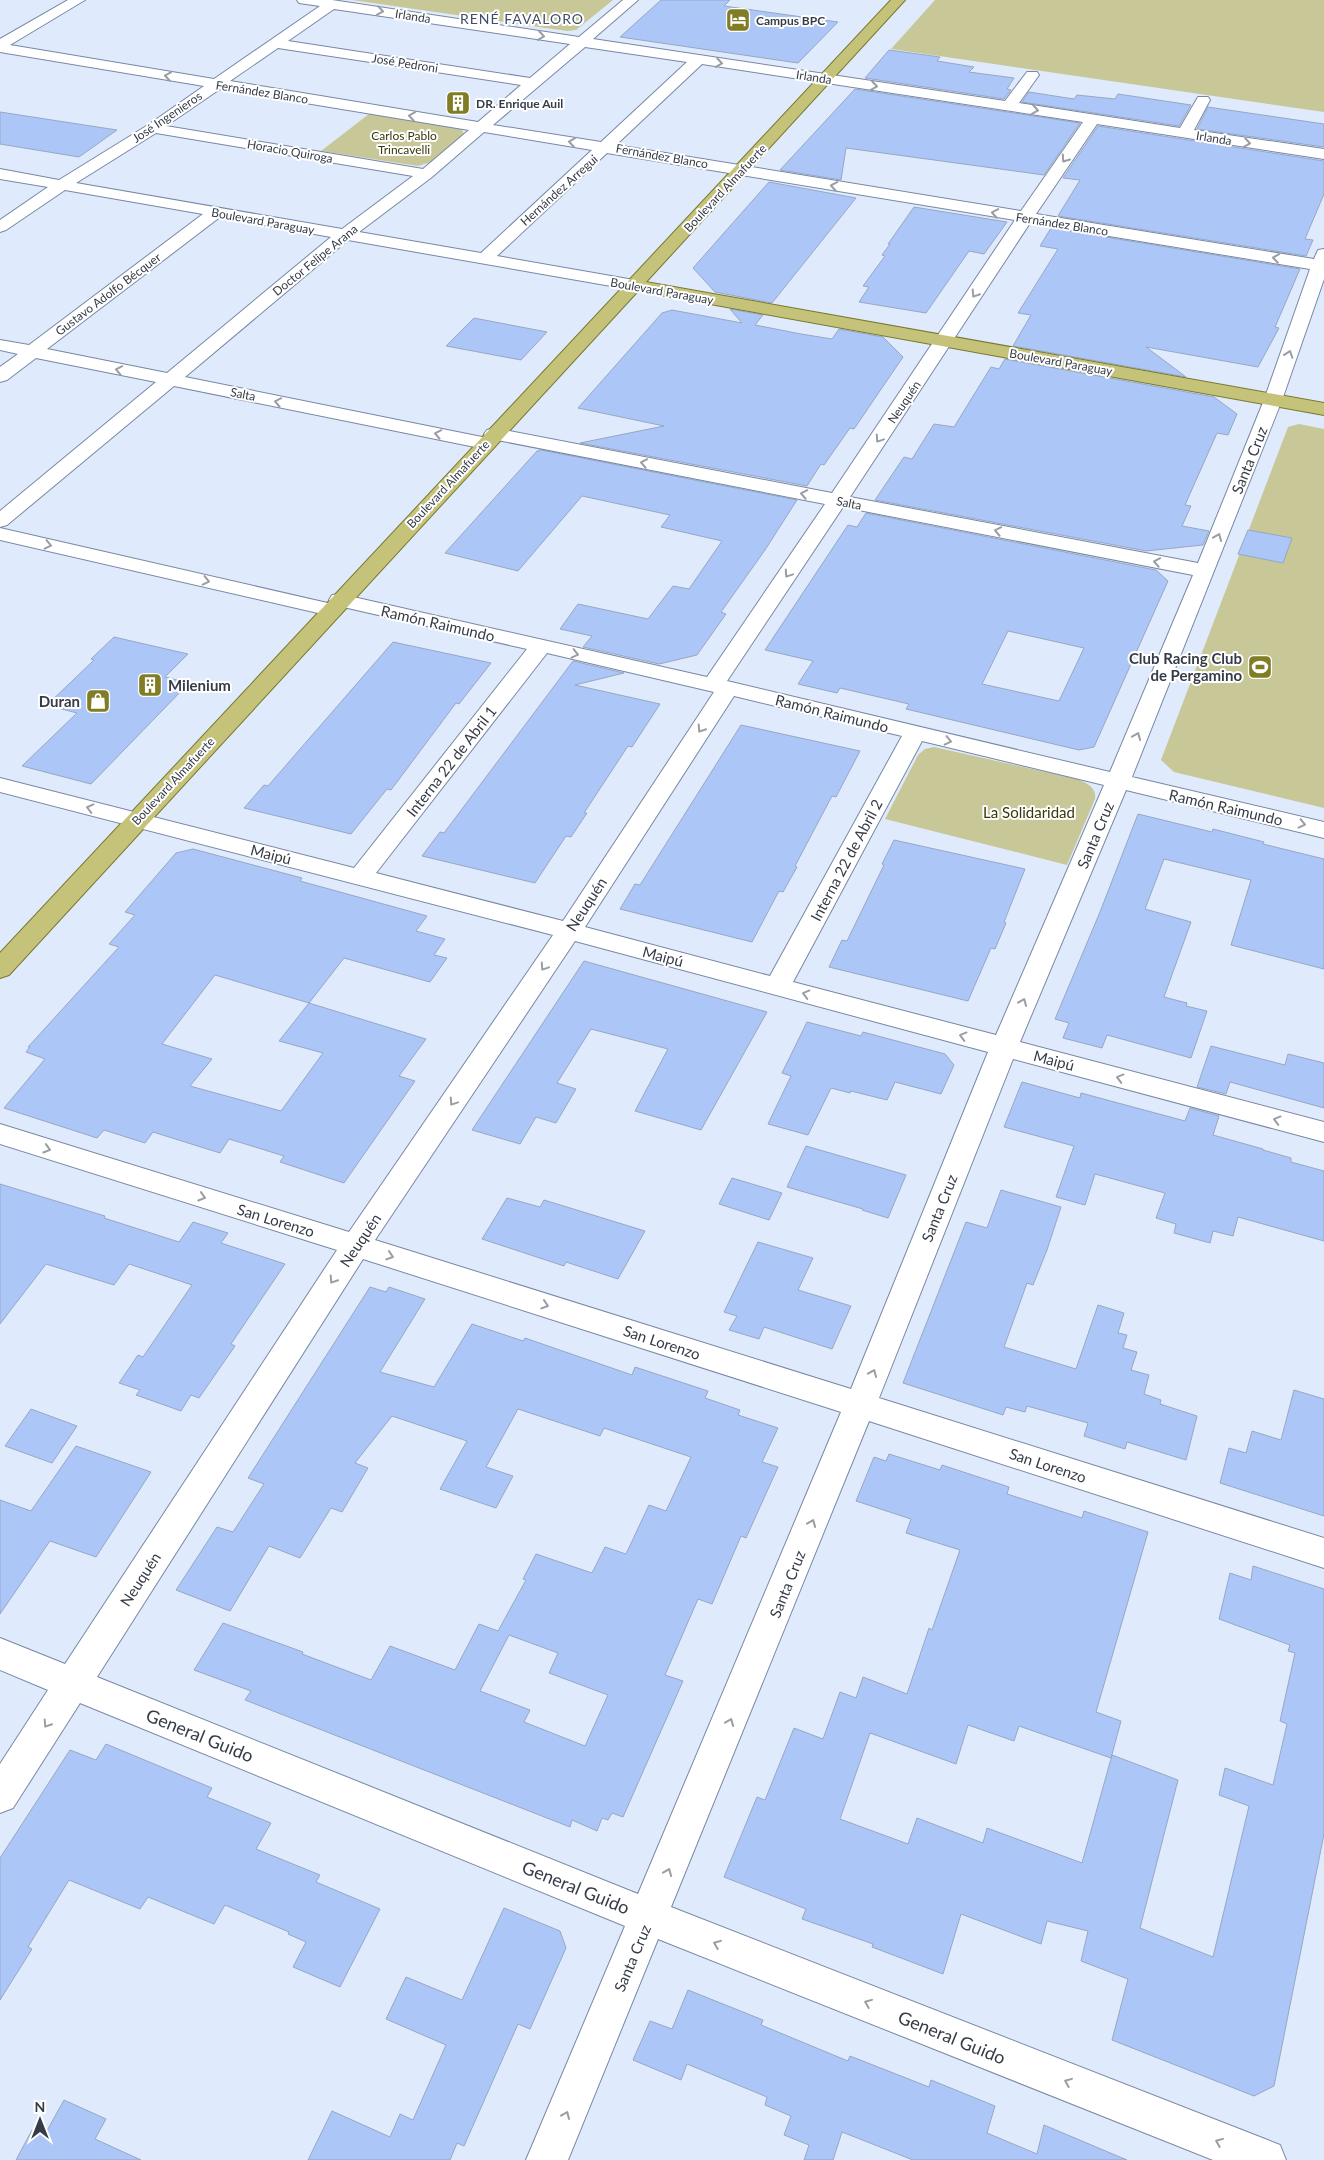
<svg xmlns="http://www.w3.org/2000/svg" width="1324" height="2160" font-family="Lato,sans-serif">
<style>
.green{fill:#c7c797}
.building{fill:#abc6f7;stroke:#97a7c4;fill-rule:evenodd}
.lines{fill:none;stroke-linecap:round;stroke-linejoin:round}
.minor-casing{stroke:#7888a4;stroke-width:2}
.major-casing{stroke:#79792e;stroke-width:2}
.minor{fill:#fff;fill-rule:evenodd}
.major{fill:#c5c379;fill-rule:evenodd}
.oneway{stroke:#9a9da3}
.labels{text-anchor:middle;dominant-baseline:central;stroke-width:4;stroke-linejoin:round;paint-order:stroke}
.far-street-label{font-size:12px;fill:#353b47;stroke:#fff}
.far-poi-label{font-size:12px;font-weight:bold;fill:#353b47;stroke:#fff;text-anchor:start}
.far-park-label{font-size:12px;fill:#383709;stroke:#fff}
.far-neighbourhood-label{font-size:14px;letter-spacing:1px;fill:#404e68;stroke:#fff}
.street-label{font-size:15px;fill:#353b47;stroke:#fff}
.poi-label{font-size:15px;font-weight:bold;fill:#353b47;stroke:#fff;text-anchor:end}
.park-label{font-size:15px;fill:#383709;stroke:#fff}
.near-street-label{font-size:18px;fill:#353b47;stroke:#fff}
</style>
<rect width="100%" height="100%" fill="#e0eafd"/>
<g class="green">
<path d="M352,0H613L576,30L567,31Z"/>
<path d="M935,0H1324V112L891,49Z"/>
<path d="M369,114L454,127L462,130L464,134L431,162L418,166L321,151Z"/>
<path d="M1299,424L1324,429V808L1174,772L1161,760L1288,427Z"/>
<path d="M934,747L1077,779C1086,783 1097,787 1095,799L1067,865L885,819L918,755L925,749Z"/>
</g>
<g class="building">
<path d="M661,0H730L724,6L838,22L798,63L620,37Z"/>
<path d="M889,50L940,57L937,61L974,67L969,72L1014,78L1007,89L1011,90L1004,99L865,78Z"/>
<path d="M855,89L1080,123L1044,175L846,148L841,180L780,170Z"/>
<path d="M1029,92L1074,99L1077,95L1115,99L1118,94L1191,105L1179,126L1022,102Z"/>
<path d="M1208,107L1324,124V147L1197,129Z"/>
<path d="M0,112L117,130L79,157L0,144Z"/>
<path d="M1098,126L1324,161V194L1305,239L1313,240L1306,256L1058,216L1080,180L1063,178Z"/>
<path d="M769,182L856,198L772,303L715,292L693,268Z"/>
<path d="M914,207L1007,222L984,254L969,251L926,313L859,302L869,287L863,286L885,256L882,255L890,244H888Z"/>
<path d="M1051,228L1300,269L1275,327L1279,328L1258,367L1146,347L1186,377L1013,346L1031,315L1018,313L1058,249L1040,246Z"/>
<path d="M730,309L763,315L755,325L801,334L832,339L839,329L883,337L903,357L854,429L850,428L824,465L821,464L807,486L580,443L664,426L578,408L662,313L672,310L742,323Z"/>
<path d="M474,318L547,332L521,360L446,346Z"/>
<path d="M1005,359L1214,397L1237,414L1228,435L1217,433L1185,505L1191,506L1182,526L1209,531L1203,545L1146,551L875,500L904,457L912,459L934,424L954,427L991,367L999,369Z"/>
<path d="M541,450L797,500L765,550L721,612L726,614L697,655L659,664L583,647L592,636L560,629L578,604L648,619L673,586L689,589L722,541L661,527L670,515L582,496L518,571L445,553L537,451Z"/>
<path d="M866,513L1156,570L1168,581L1094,747L1079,750L906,709L909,704L840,688L837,693L798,684L813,661L765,650L848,525L857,527ZM1008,631L1084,648L1059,701L982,684Z"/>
<path d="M1248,530L1292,538L1283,563L1238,554Z"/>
<path d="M114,637L188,654L165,677L189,683L91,784L22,766L77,713L47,705L94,660L91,659Z"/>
<path d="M393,642L491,663L459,704L456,703L391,790L387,789L351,834L244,808L264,785L268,786Z"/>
<path d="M573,661L624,673L575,685L660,704L632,747L628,746L584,813H587L571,837L566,836L535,883L422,856L440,832L444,833Z"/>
<path d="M741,725L860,751L836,797L832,796L795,866L797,867L783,892L779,891L752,942L620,909L635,884L640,885Z"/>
<path d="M1138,814L1212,832L1213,829L1264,842L1263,844L1324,859V969L1231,945L1251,880L1164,859L1145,909L1191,922L1164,997L1187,1003L1186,1006L1207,1011L1191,1058L1107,1035L1102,1048L1063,1038L1069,1023L1055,1019L1100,912Z"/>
<path d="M894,840L1025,869L1004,922L1006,923L995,949L991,948L968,1001L829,967L842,940L847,941L884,865L882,864Z"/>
<path d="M193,849L302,878L300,881L427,916L416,931L445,939L434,955L447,958L430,982L344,958L309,1003L215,975L162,1044L212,1059L190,1086L281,1111L323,1053L279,1041L309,1003L426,1039L399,1076L415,1081L344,1183L280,1162L284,1156L229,1139L220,1153L153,1132L145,1143L104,1130L97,1138L4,1108L45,1059L26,1052L30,1047H28L119,947L109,944L135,915L125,912L176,853Z"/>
<path d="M584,961L767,1012L701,1130L635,1111L668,1049L591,1029L557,1083L576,1089L556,1123L536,1117L520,1144L472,1130Z"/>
<path d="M807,1022L861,1036L863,1032L945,1054L954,1065L941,1094L895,1082L887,1100L851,1091L850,1093L831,1088L808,1135L768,1124L791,1076L782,1073Z"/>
<path d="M1211,1046L1285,1065L1288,1054L1324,1063V1108L1230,1082L1226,1094L1197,1087Z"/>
<path d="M1022,1082L1080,1098L1081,1093L1185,1121L1190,1108L1219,1116L1213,1135L1263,1149V1150L1291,1158V1162L1324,1171V1241L1238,1217L1233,1236L1213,1231L1210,1243L1174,1233L1176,1224L1156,1218L1165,1193L1095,1174L1085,1205L1056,1197L1074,1146L1004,1127Z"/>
<path d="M806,1146L906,1175L888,1218L862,1210L863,1209L787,1187Z"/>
<path d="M732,1178L782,1193L769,1220L719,1204Z"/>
<path d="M0,1184L105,1216L104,1218L179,1242L193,1222L228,1233L221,1243L285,1264L231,1344L235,1346L199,1398L191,1395L181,1411L136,1395L140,1390L119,1383L138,1355L143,1357L192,1285L129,1264L114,1285L46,1264L0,1324Z"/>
<path d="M1001,1190L1061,1207L1047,1250L1033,1285L1027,1283L1004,1347L1076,1369L1098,1305L1124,1313L1118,1333L1127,1335L1123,1348L1137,1352L1131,1370L1149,1375L1144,1394L1161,1400L1160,1404L1197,1416L1186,1460L1127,1442L1125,1449L1084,1436L1088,1423L1027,1406L1025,1412L1006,1407L1003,1415L903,1383L966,1222L987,1228Z"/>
<path d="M507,1198L540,1207L544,1200L645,1231L618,1279L566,1262L564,1266L482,1239Z"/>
<path d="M758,1242L813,1258L798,1290L851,1306L832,1349L764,1327L759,1339L729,1330L737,1316L724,1312Z"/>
<path d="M370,1287L386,1292L389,1287L425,1299L380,1372L434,1387L472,1324L523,1341L525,1338L632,1375L635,1367L708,1391L705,1398L740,1410L738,1415L778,1428L762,1462L778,1467L746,1538L741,1536L712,1604L698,1599L665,1675L683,1681L623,1817L612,1813L608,1820L602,1818L597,1831L572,1820L570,1827L245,1700L251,1691L194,1670L223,1623L303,1652L302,1654L371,1680L390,1646L455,1670L479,1624L498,1631L526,1580L523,1579L536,1554L592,1573L605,1547L626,1554L649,1505L666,1511L691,1457L604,1428L600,1436L518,1409L486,1467L513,1476L496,1508L440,1489L467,1441L392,1416L355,1463L368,1468L342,1512L331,1508L300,1558L269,1546L230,1611L176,1590L217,1527L233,1532L264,1484L248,1478ZM509,1635L558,1653L549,1673L608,1695L585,1746L524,1722L530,1710L480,1691Z"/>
<path d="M1294,1390L1324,1399V1516L1220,1483L1229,1448L1246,1453L1252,1431L1281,1440Z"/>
<path d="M31,1409L77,1426L52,1463L5,1446Z"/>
<path d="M76,1446L151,1472L96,1557L50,1541L0,1614V1500L31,1511Z"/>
<path d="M889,1454L940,1470L942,1465L1009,1487L1007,1494L1082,1518L1084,1511L1148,1532L1096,1712L1121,1721L1111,1758L1019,1726L1014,1741L968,1725L956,1764L870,1733L840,1819L908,1844L917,1818L983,1843L987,1828L1082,1863L1112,1755L1178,1780L1140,1928L1213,1957L1249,1806L1219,1795L1225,1768L1273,1785L1287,1724L1280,1721L1295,1653L1288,1651L1290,1645L1219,1619L1230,1573L1251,1580L1253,1566L1324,1589V1834L1274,2086L1254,2096L1112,2040L1128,1979L1081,1961L1088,1931L1047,1921L1041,1944L961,1914L943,1974L872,1947L873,1944L802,1919L806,1909L724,1877L757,1797L765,1800L794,1728L823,1739L840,1692L856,1698L863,1677L907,1694L929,1628L932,1630L960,1550L906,1533L911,1519L856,1501L874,1457L886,1461Z"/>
<path d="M106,1744L212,1788L207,1797L271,1823L256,1849L320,1875L316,1882L380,1909L340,1987L293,1967L306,1942L288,1934L289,1932L225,1905L214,1924L148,1897L140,1909L69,1880L28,1947L32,1949L0,2000V1858L70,1750L96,1760Z"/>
<path d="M504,1908L560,1931L566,1948L530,2029L518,2024L464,2146L457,2143L450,2160H308L332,2111L390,2137L400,2114L413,2120L446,2045L386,2019L406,1977L462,2000Z"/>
<path d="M688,1990L763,2020L761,2025L848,2061L850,2056L929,2087L931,2080L995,2106L987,2133L1037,2154L1044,2125L1127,2160H913L842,2132L833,2160H804L809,2145L784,2135L791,2116L765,2105L767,2097L687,2064L681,2080L633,2060L650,2021L672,2029Z"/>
<path d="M64,2100L106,2119L95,2139L141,2160H16L32,2130L44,2136Z"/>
</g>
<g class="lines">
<defs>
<path id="minor" d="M68,0H85L10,45L214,79L320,6L299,3L297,0H332L579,37L623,0H638L593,39L1005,101L1027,72H1037L1039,75L1019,103L1180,128L1198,97H1208L1210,100L1194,130L1324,149V159L1097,124L1036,214L1314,259L1318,250L1324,249V279L1282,400L1132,777L1324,822V838L1126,790L1020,1042L1324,1122V1142L1013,1059L879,1398L1324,1538V1568L869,1421L671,1907L1265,2139L1280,2145L1286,2160H1213L658,1939L568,2160H526L625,1926L80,1703L13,1808L0,1813V1764L48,1690L0,1670V1638L65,1664L337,1250L0,1144V1124L349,1232L553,935L0,792V778L354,868L527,649L339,606L342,610L339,615L331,616L0,540V528L332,604L329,600L332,595L340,594L707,677L825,504L492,439L495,443L492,447L485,449L174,386L7,525L0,527V511L156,382L36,358L7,380L0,382V367L18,354L0,350V340L29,345L203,214L65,190L6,230L0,232V220L48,187L0,179V169L59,180L148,125L204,86L0,52V39ZM334,9L570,44L530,78L288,41ZM585,47L687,62L601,142L493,125ZM278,48L521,85L478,122L230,81ZM702,64L1083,122L1021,211L616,145ZM220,89L469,130L423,169L166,126ZM484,132L592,150L481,253L359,232L432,177ZM156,133L413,176L342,229L76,183ZM607,153L1015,220L832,493L494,428L487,430L484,434L487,438L185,377L348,240L634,290L640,289L643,285L640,281L634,280L497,256ZM220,217L331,237L167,373L47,349ZM1030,223L1310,269L1264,400L1198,563L850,497ZM843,507L1193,575L1110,772L727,681ZM547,653L714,692L563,921L376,873ZM734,696L902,736L770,976L585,927ZM922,741L1104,785L996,1035L793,982ZM575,941L988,1052L851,1389L375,1240ZM363,1259L841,1412L638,1894L97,1677Z"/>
<path id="major" d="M891,0H905L646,282L1324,403V415L638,291L9,975L0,978V953Z"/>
</defs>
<use href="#minor" class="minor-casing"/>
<use href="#major" class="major-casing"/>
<use href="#minor" class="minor"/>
<use href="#major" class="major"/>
</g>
<defs><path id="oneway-chevron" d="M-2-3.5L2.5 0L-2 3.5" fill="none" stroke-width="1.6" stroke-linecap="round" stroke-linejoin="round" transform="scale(1.25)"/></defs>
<g class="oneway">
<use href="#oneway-chevron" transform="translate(380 11) rotate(9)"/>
<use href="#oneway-chevron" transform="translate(541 36) rotate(9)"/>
<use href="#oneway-chevron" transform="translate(719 63) rotate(9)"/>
<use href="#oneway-chevron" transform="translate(168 76) rotate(-171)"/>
<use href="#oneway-chevron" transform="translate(874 86) rotate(8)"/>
<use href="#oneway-chevron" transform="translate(1035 110) rotate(9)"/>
<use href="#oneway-chevron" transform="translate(412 116) rotate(-171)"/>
<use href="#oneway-chevron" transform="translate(572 142) rotate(-171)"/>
<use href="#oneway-chevron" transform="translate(1247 143) rotate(9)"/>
<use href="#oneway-chevron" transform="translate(1065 159) rotate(125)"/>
<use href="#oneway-chevron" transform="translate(834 186) rotate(-170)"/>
<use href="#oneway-chevron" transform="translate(995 213) rotate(-170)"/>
<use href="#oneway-chevron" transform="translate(1276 258) rotate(-171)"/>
<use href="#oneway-chevron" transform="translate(975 294) rotate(123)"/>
<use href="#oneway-chevron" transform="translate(1289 354) rotate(-71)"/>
<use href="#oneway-chevron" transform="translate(119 370) rotate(-169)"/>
<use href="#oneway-chevron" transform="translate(278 402) rotate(-169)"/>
<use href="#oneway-chevron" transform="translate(438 434) rotate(-169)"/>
<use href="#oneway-chevron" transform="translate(879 439) rotate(124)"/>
<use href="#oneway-chevron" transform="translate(644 463) rotate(-169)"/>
<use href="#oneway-chevron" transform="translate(804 494) rotate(-169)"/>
<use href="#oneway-chevron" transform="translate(998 531) rotate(-169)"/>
<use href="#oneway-chevron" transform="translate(1218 537) rotate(-68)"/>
<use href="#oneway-chevron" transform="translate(48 545) rotate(13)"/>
<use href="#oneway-chevron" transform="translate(1157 562) rotate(-169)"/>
<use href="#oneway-chevron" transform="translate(788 574) rotate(124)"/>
<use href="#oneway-chevron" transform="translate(206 581) rotate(13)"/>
<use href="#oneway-chevron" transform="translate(575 654) rotate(13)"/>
<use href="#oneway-chevron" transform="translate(701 729) rotate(123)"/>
<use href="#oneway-chevron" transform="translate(1137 736) rotate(-68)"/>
<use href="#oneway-chevron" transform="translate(948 741) rotate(13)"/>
<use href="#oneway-chevron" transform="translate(90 808) rotate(-166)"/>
<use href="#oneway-chevron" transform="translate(1302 824) rotate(13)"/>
<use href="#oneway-chevron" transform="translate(544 967) rotate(124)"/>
<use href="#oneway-chevron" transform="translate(806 994) rotate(-165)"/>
<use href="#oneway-chevron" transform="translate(1023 1002) rotate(-67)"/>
<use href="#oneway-chevron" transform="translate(963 1036) rotate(-165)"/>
<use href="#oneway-chevron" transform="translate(1120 1078) rotate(-165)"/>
<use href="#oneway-chevron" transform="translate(453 1102) rotate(124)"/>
<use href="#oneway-chevron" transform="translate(1277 1120) rotate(-165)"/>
<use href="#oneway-chevron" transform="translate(47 1149) rotate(17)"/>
<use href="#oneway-chevron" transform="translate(202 1197) rotate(17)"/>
<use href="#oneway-chevron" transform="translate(390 1256) rotate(18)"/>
<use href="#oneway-chevron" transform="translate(333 1280) rotate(123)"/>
<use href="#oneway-chevron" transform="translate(545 1305) rotate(18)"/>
<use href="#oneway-chevron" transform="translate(873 1373) rotate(-68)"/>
<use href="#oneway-chevron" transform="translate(812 1523) rotate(-68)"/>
<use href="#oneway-chevron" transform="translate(730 1722) rotate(-68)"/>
<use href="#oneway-chevron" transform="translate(47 1724) rotate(123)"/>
<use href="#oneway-chevron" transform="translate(668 1872) rotate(-68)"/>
<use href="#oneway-chevron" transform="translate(717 1944) rotate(-158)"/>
<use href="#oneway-chevron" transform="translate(868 2003) rotate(-158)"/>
<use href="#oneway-chevron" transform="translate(1068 2082) rotate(-158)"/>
<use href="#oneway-chevron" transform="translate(566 2115) rotate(-67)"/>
<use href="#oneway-chevron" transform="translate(1219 2142) rotate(-158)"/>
</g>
<defs>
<symbol id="hotel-square" viewBox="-11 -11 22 22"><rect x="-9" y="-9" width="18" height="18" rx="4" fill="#807d25" stroke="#fff"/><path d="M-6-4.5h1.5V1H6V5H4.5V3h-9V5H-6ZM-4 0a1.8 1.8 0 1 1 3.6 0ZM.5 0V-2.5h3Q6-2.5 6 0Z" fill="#fff"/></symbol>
<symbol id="building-square" viewBox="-11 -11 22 22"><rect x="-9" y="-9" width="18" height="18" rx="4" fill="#807d25" stroke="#fff"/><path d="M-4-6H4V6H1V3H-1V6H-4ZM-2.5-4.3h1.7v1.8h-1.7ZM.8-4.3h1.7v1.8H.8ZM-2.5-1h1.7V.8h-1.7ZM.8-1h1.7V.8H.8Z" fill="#fff"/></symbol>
<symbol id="stadium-square" viewBox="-11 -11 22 22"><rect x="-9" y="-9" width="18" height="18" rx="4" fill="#807d25" stroke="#fff"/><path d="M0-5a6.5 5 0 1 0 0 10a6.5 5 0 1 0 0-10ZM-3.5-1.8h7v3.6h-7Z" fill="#fff"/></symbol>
<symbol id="shop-square" viewBox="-11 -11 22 22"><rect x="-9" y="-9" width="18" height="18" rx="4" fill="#807d25" stroke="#fff"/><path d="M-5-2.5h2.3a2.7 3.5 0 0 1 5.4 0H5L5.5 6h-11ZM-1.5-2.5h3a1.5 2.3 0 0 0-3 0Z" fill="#fff"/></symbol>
</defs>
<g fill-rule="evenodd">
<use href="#hotel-square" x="724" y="6" width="28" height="28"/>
<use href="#building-square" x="444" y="89" width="28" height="28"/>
<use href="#stadium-square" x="1246" y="653" width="28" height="28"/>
<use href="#building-square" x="136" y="671" width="28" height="28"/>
<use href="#shop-square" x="84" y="687" width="28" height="28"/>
</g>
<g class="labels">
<g class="far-street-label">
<text transform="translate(413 16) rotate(9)">Irlanda</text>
<text transform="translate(405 63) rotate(9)">José Pedroni</text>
<text transform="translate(814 77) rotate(9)">Irlanda</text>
<text transform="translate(262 92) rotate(9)">Fernández Blanco</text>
<text transform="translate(167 117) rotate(-34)">José Ingenieros</text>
<text transform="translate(1214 138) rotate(9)">Irlanda</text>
<text transform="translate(290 151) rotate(10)">Horacio Quiroga</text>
<text transform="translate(662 156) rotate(10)">Fernández Blanco</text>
<text transform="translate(725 188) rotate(-47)">Boulevard Almafuerte</text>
<text transform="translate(559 190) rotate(-42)">Hernández Arregui</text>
<text transform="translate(263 221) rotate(10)">Boulevard Paraguay</text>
<text transform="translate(1062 224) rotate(9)">Fernández Blanco</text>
<text transform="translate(315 260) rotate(-39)">Doctor Felipe Arana</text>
<text transform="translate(662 291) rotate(10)">Boulevard Paraguay</text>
<text transform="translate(108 294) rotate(-37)">Gustavo Adolfo Bécquer</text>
<text transform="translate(1061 362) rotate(10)">Boulevard Paraguay</text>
<text transform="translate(243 394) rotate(11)">Salta</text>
<text transform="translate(904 402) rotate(-56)">Neuquén</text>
<text transform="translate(448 484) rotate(-47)">Boulevard Almafuerte</text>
<text transform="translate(849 503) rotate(11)">Salta</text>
<text transform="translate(173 781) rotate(-47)">Boulevard Almafuerte</text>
</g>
<g class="far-poi-label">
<text x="756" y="20">Campus BPC</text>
<text x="476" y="103">DR. Enrique Auil</text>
</g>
<g class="far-park-label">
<text x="404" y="135">Carlos Pablo<tspan x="404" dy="14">Trincavelli</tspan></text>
</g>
<g class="far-neighbourhood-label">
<text x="522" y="18">RENÉ FAVALORO</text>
</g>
<g class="street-label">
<text transform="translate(1249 460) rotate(-68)">Santa Cruz</text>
<text transform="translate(438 623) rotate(13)">Ramón Raimundo</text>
<text transform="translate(832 713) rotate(14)">Ramón Raimundo</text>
<text transform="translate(451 761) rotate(-52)">Interna 22 de Abril 1</text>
<text transform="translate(1226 807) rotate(13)">Ramón Raimundo</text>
<text transform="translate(1095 835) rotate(-67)">Santa Cruz</text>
<text transform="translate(271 854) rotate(14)">Maipú</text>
<text transform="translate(846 860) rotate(-62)">Interna 22 de Abril 2</text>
<text transform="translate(586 904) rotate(-57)">Neuquén</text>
<text transform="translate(663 956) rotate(15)">Maipú</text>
<text transform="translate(1054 1060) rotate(15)">Maipú</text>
<text transform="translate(939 1208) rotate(-68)">Santa Cruz</text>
<text transform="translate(276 1220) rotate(17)">San Lorenzo</text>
<text transform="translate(360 1240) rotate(-56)">Neuquén</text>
<text transform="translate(662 1342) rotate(18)">San Lorenzo</text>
<text transform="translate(1048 1465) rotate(18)">San Lorenzo</text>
<text transform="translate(140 1579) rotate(-57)">Neuquén</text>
<text transform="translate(787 1584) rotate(-68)">Santa Cruz</text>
<text transform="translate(632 1958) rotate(-67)">Santa Cruz</text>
</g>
<g class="poi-label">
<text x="1242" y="658">Club Racing Club<tspan x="1242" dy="17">de Pergamino</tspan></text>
<text x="168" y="685" text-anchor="start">Milenium</text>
<text x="80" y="701">Duran</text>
</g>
<g class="park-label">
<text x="1029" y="812">La Solidaridad</text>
</g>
<g class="near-street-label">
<text transform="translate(200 1735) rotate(22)">General Guido</text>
<text transform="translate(576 1887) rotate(22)">General Guido</text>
<text transform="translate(952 2037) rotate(22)">General Guido</text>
</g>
</g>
<g transform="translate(40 2120)" stroke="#ffffff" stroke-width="4" paint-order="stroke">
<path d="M0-4L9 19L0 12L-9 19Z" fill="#353b47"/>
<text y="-8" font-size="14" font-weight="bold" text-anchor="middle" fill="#353b47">N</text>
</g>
</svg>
